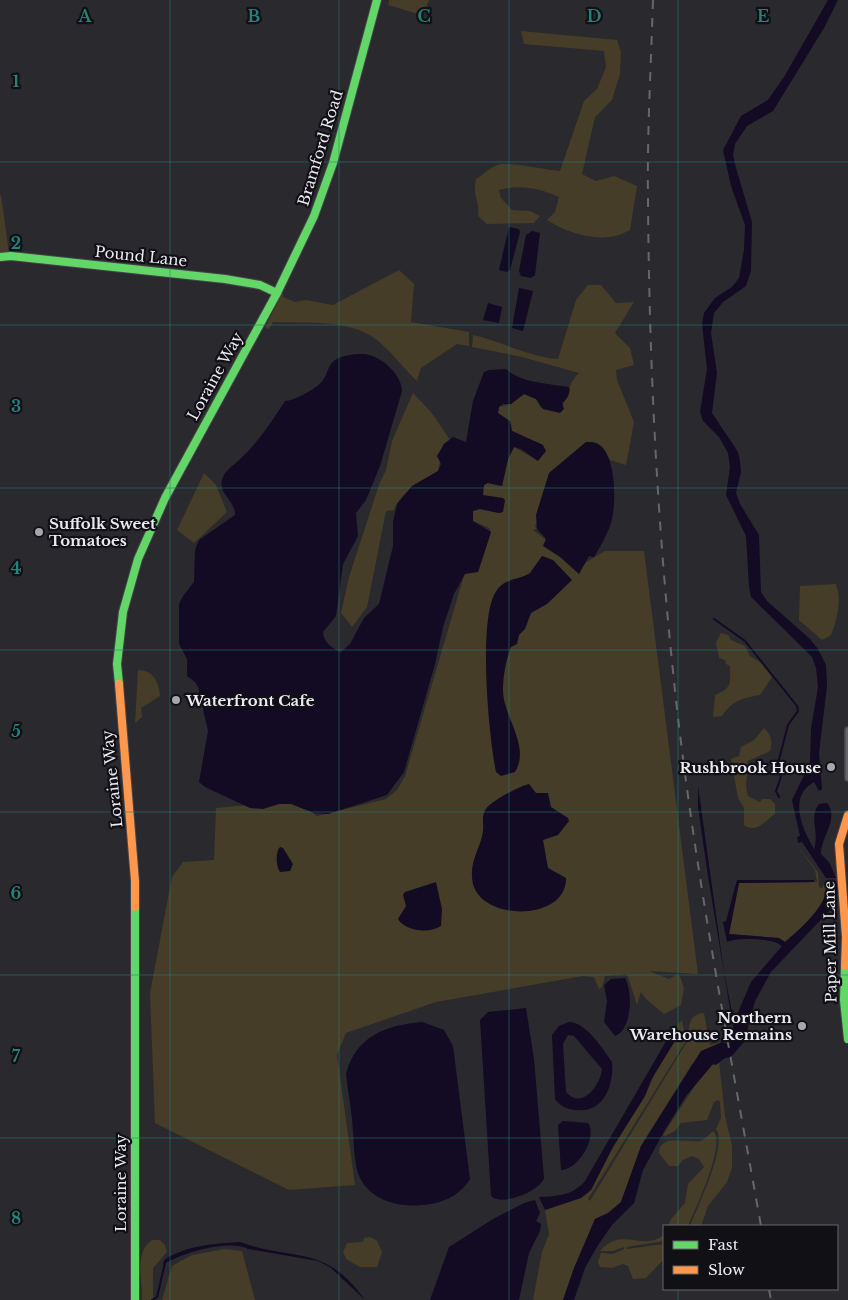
<svg xmlns="http://www.w3.org/2000/svg" width="848" height="1300" font-family="'Libre Baskerville',serif">
<style>
.green{fill:#453d27}
.water{fill:#130a23;fill-rule:evenodd}
.lines{fill:none;stroke-linecap:round;stroke-linejoin:round}
.stream{stroke:#130a23;stroke-width:2}
.street-casing{stroke:#46454a;stroke-width:8}
.fast-casing{stroke:#46454a;stroke-width:10}
.slow-casing{stroke:#46454a;stroke-width:10}
.street{stroke:#66656a;stroke-width:5}
.fast{stroke:#63d668;stroke-width:8}
.slow{stroke:#ff974d;stroke-width:8}
.rail{stroke:#67676a;stroke-width:2;stroke-dasharray:9 9;stroke-linecap:butt}
.grid{fill:none;stroke:#25827b;stroke-width:1;stroke-opacity:0.55}
.poi-dot{fill:#a7a6ad;stroke:#111015;stroke-width:2}
.labels{text-anchor:middle;dominant-baseline:central;stroke-width:4.5;stroke-linejoin:round;paint-order:stroke}
.street-label{font-size:15px;fill:#ebe9f1;stroke:#111015}
.poi-label{font-size:15px;font-weight:bold;fill:#ebe9f1;stroke:#111015;text-anchor:start}
.grid-label{font-size:16px;text-anchor:middle;font-weight:bold;fill:#25827b;stroke:#111015;stroke-width:4.5;stroke-linejoin:round;paint-order:stroke}
</style>
<rect width="100%" height="100%" fill="#2a292e"/>
<g class="green">
<path d="M389,0H429L426,7L418,14L388,5Z"/>
<path d="M521,31L617,40L621,52L620,74L612,100L595,117L582,174L596,181L614,176L637,186L630,230C605,245 570,235 547,220L555,212L559,197C539,188 521,184 499,190L501,198L512,210L530,211L540,216L534,223L487,224L478,216C480,200 472,197 476,179C483,174 490,168 497,165C506,161 546,170 560,171L584,101L597,89L606,67L604,51L524,44Z"/>
<path d="M0,195H1L9,253H0Z"/>
<path d="M399,270L414,284L411,322L469,332V346L457,344L421,368L417,381C403,368 392,352 377,340C349,318 305,324 273,322L269,329L265,328L283,291V297L295,302L306,300L333,305Z"/>
<path d="M588,285H601L616,303L634,302L615,333L630,348L634,365L616,370L617,380L634,422L626,465L610,460L597,443L586,442L565,460L535,526L537,529L533,530L580,566L605,551H644L698,974L649,971L669,979L676,975L680,976L684,988L681,1005L664,1014L646,999L641,992L637,1005L627,974L605,976L602,987L599,989L594,977L583,976L436,1002L346,1033L337,1055L355,1185L289,1190L155,1123L150,993L172,877L183,862L214,860L216,808L268,803L300,804L317,816L386,799L397,790L405,776L465,572H478L491,532L489,528L473,521V511L480,509L499,513L482,494L484,485L488,483L502,486L508,459L514,447L538,461L543,445L512,431L511,424L498,413L499,407L511,404L524,394L536,399L541,408L563,405C567,394 569,383 579,373L522,357L472,347L473,335C501,341 529,357 558,359L576,300Z"/>
<path d="M413,393L431,412L450,440L444,444L438,471C421,483 403,489 394,510L386,511L367,607L352,627L341,613L349,577L380,482L386,470L392,441Z"/>
<path d="M204,473L216,485L227,512L194,543L177,530Z"/>
<path d="M836,584C842,601 837,619 831,635L822,640L799,620L800,586Z"/>
<path d="M721,633L728,635L731,640L745,646L750,656L760,662L772,677L760,695C742,698 732,701 722,716L713,717L715,695C733,687 730,684 730,666L726,664L725,660L719,658C718,644 712,648 721,633Z"/>
<path d="M138,670C153,670 159,682 160,696L141,708L142,717L135,723Z"/>
<path d="M764,728C771,735 773,741 770,751L748,761L746,787L748,796L760,802L762,799H770L775,804V814C765,821 756,834 744,825V808L738,798L731,759L739,756L741,747L754,740Z"/>
<path d="M795,843L818,872L819,887L822,888L826,881C832,904 801,928 785,942L779,938L729,934L739,883L817,882L815,870Z"/>
<path d="M704,1013L710,1045L720,1042L721,1048L692,1064L641,1146L621,1202L608,1213L595,1219L574,1268L563,1300H533L542,1252L549,1234L545,1210L581,1198L591,1190L613,1147L645,1096L674,1031H672L682,1020L686,1041L588,1199L590,1201L688,1040C689,1027 688,1014 704,1013Z"/>
<path d="M719,1062L725,1116L732,1146V1168L727,1182L708,1206L701,1226H690C697,1208 728,1145 716,1129L721,1118L720,1102L718,1100L714,1102L707,1120L681,1123L675,1131L665,1136L663,1135L696,1084L711,1066Z"/>
<path d="M713,1131C727,1143 695,1210 688,1226H668L671,1219L685,1203L688,1184L704,1167L699,1159L692,1156L683,1160L678,1166H669L659,1153C659,1133 689,1143 700,1141C706,1139 709,1134 713,1131Z"/>
<path d="M664,1234V1241L627,1247V1249L664,1244V1259L646,1278L633,1279L628,1266L623,1264L612,1268L600,1267L598,1262L601,1253L613,1254L624,1249V1247L613,1251H600C621,1225 646,1253 664,1234Z"/>
<path d="M370,1237L377,1241L382,1252L377,1267H360L346,1259L343,1252L347,1243L363,1242L364,1238Z"/>
<path d="M152,1240H160L165,1245L167,1252L153,1268V1300H142C143,1280 133,1254 152,1240Z"/>
<path d="M225,1249L242,1251L255,1300H162L172,1266L192,1255Z"/>
</g>
<g class="water">
<path d="M828,0H838L824,28L773,111L747,126L735,144L733,155L736,168L752,222L751,271L746,286L723,302L714,313L711,333L717,373L712,413L738,452L740,461L741,472L736,493L740,504L759,535L761,592L767,601L810,639L818,649L826,665L827,686L819,753L822,789L819,791L814,782C787,797 803,830 814,849C820,831 808,819 819,804L827,803C840,818 820,838 821,854L829,862L836,878H826L802,842L798,843L797,837L800,836L792,800L810,763L811,729L818,687L816,668L812,657L802,647L751,597L749,587L746,536L726,495L730,467L728,453L719,437L703,421L700,412L707,369L702,324L704,313L715,298L732,287L739,278L744,250L745,225L731,186L723,150L741,116L768,100L784,77Z"/>
<path d="M509,227L519,229L520,232L510,270L507,272L499,270Z"/>
<path d="M532,231L540,233L535,275L531,278L521,276L519,271L526,235Z"/>
<path d="M519,288L533,291L523,331L512,328Z"/>
<path d="M488,303L502,307L499,323L483,320Z"/>
<path d="M363,354C379,354 402,374 402,391L380,466L366,500L356,513L358,536L343,564L336,616L323,632C323,642 333,649 341,652L350,644L364,618L379,604L393,546V522L397,504L412,486L438,471L441,464L437,456L444,444L453,437L466,442L473,401L484,372L489,370L506,369C520,383 550,384 569,387C571,392 567,400 562,403L564,409L560,413L543,409L536,399L524,394L511,404H503L499,407L498,413L510,421L512,431L543,445L546,451L538,461L521,449L514,447L508,459L502,486L488,483L484,485L483,495L503,498L505,500L503,512L499,513L480,509L473,511V521L491,532L478,572L465,574L454,594L443,627L435,664L404,772L387,795L328,814L314,813L291,804H279L263,809L250,808L205,787L199,782L208,731L198,687L195,682L187,676V659L179,644V604L183,596L194,582L195,550L199,540L235,515C236,501 218,494 222,480C224,472 231,467 237,462C257,444 271,423 285,401C294,401 318,388 323,380C328,373 328,365 335,360C343,355 354,354 363,354Z"/>
<path d="M586,442C590,442 595,442 598,444C617,454 617,508 610,526C606,537 600,547 594,557L589,556L579,574L560,557L543,546L546,539L537,529L536,515L549,473Z"/>
<path d="M542,556L553,560L572,580L547,604L531,613L525,629L519,635L517,644L511,647C506,660 503,676 503,690C503,717 531,746 515,772L501,776L496,772C489,738 477,616 497,590C505,578 519,580 530,573Z"/>
<path d="M529,784L536,793H548L551,807L568,818L569,821L558,835L543,840L548,868L566,878C567,921 483,922 473,884C468,862 481,848 483,831C484,824 481,815 486,809C491,801 520,786 529,784Z"/>
<path d="M698,786L724,972L734,1022L751,982L782,946C774,938 736,937 727,942L723,922L726,921L737,880H814V882L739,883L729,934L779,938L785,942C800,929 832,902 826,881H836L838,892L831,909L771,972L755,1001L744,1042L730,1058H725L716,1065L713,1064L686,1096L666,1128L643,1170L634,1203L612,1225L598,1245L585,1268L574,1300H563L574,1268L595,1219L608,1213L621,1202L641,1146L701,1051L722,1042L727,1044L734,1033L708,876L698,807Z"/>
<path d="M280,847L283,848L293,864L290,871L280,872C276,866 275,853 280,847Z"/>
<path d="M436,882L442,909L441,926C429,934 405,931 398,919L406,906L403,895L405,892Z"/>
<path d="M625,978C633,992 632,1030 615,1036L604,1022L607,1001L604,985L611,979Z"/>
<path d="M526,1008L534,1059L544,1178C540,1191 501,1207 491,1196L480,1020L488,1012Z"/>
<path d="M422,1022L444,1030L453,1046L470,1179C460,1196 441,1204 422,1205C397,1208 367,1199 358,1173C354,1160 354,1144 353,1131C352,1112 348,1093 346,1074C356,1036 386,1025 422,1022Z"/>
<path d="M569,1022C586,1022 603,1049 612,1062C614,1085 604,1114 575,1110C566,1109 560,1106 555,1099L552,1035L559,1026ZM568,1035L574,1036L602,1069C601,1084 582,1111 566,1092L563,1044Z"/>
<path d="M672,1031L676,1032L678,1036L651,1080L645,1096L613,1147L591,1190L581,1198L545,1210L539,1197C557,1196 572,1196 585,1181Z"/>
<path d="M563,1121L588,1123C598,1137 578,1170 561,1170L558,1125Z"/>
<path d="M535,1200L540,1213L536,1221L541,1224L540,1231L529,1253L519,1300H430L449,1247L493,1219L524,1203Z"/>
<path d="M240,1242C296,1262 324,1243 365,1300L331,1268L318,1261L248,1249C228,1239 181,1253 163,1265L164,1260C187,1245 213,1244 240,1242Z"/>
</g>
<g class="lines">
<g class="stream">
<path d="M714,619L745,641L797,706L798,711L788,725L777,767L781,777L776,791L779,797"/>
<path d="M152,1300L157,1297L165,1263"/>
</g>
<defs>
<path id="street" d="M848,730V778"/>
<g id="fast">
<path d="M0,257L11,256L225,279L260,285L277,293"/>
<path d="M119,684L117,664L123,612L138,559L165,498L277,293L314,216L333,163L377,0"/>
<path d="M135,907V1300"/>
<path d="M845,966L844,1000L848,1039"/>
</g>
<g id="slow">
<path d="M119,684L135,881V907"/>
<path d="M845,966L846,937L839,844L848,815"/>
</g>
</defs>
<use href="#street" class="street-casing"/>
<use href="#fast" class="fast-casing"/>
<use href="#slow" class="slow-casing"/>
<use href="#street" class="street"/>
<use href="#fast" class="fast"/>
<use href="#slow" class="slow"/>
<g class="rail">
<path d="M653,0C651,66 647,132 648,198C649,360 657,521 674,681C693,864 729,1046 761,1226"/>
<path d="M769,1289L771,1300"/>
</g>
</g>
<path class="grid" d="M170,0V1300M339,0V1300M509,0V1300M678,0V1226M0,162H848M0,325H848M0,488H848M0,650H848M0,812H848M0,975H848M0,1138H848M678,1289V1300"/>
<g class="poi-dot">
<circle cx="39" cy="532" r="5"/>
<circle cx="176" cy="700" r="5"/>
<circle cx="831" cy="767" r="5"/>
<circle cx="802" cy="1026" r="5"/>
</g>
<g class="labels">
<g class="street-label">
<text transform="translate(320 148) rotate(-73)">Bramford Road</text>
<text transform="translate(141 256) rotate(6)">Pound Lane</text>
<text transform="translate(215 376) rotate(-61)">Loraine Way</text>
<text transform="translate(112 779) rotate(-96)">Loraine Way</text>
<text transform="translate(830 942) rotate(-91)">Paper Mill Lane</text>
<text transform="translate(120 1183) rotate(-90)">Loraine Way</text>
</g>
<g class="poi-label">
<text x="49" y="523">Suffolk Sweet<tspan x="49" dy="17">Tomatoes</tspan></text>
<text x="186" y="700">Waterfront Cafe</text>
<text x="821" y="767" text-anchor="end">Rushbrook House</text>
<text x="792" y="1017" text-anchor="end">Northern<tspan x="792" dy="17">Warehouse Remains</tspan></text>
</g>
</g>
<g class="grid-label">
<text x="85" y="22">A</text>
<text x="254" y="22">B</text>
<text x="424" y="22">C</text>
<text x="594" y="22">D</text>
<text x="763" y="22">E</text>
<text x="16" y="87">1</text>
<text x="16" y="249">2</text>
<text x="16" y="412">3</text>
<text x="16" y="574">4</text>
<text x="16" y="737">5</text>
<text x="16" y="899">6</text>
<text x="16" y="1062">7</text>
<text x="16" y="1224">8</text>
</g>
<rect x="663" y="1225" width="175" height="65" fill="#111015" stroke="#68676d"/>
<rect x="673" y="1241" width="25" height="8" fill="#63d668" stroke="#68676d"/>
<text x="708" y="1250" font-size="15" fill="#ebe9f1">Fast</text>
<rect x="673" y="1266" width="25" height="8" fill="#ff974d" stroke="#68676d"/>
<text x="708" y="1275" font-size="15" fill="#ebe9f1">Slow</text>
</svg>
